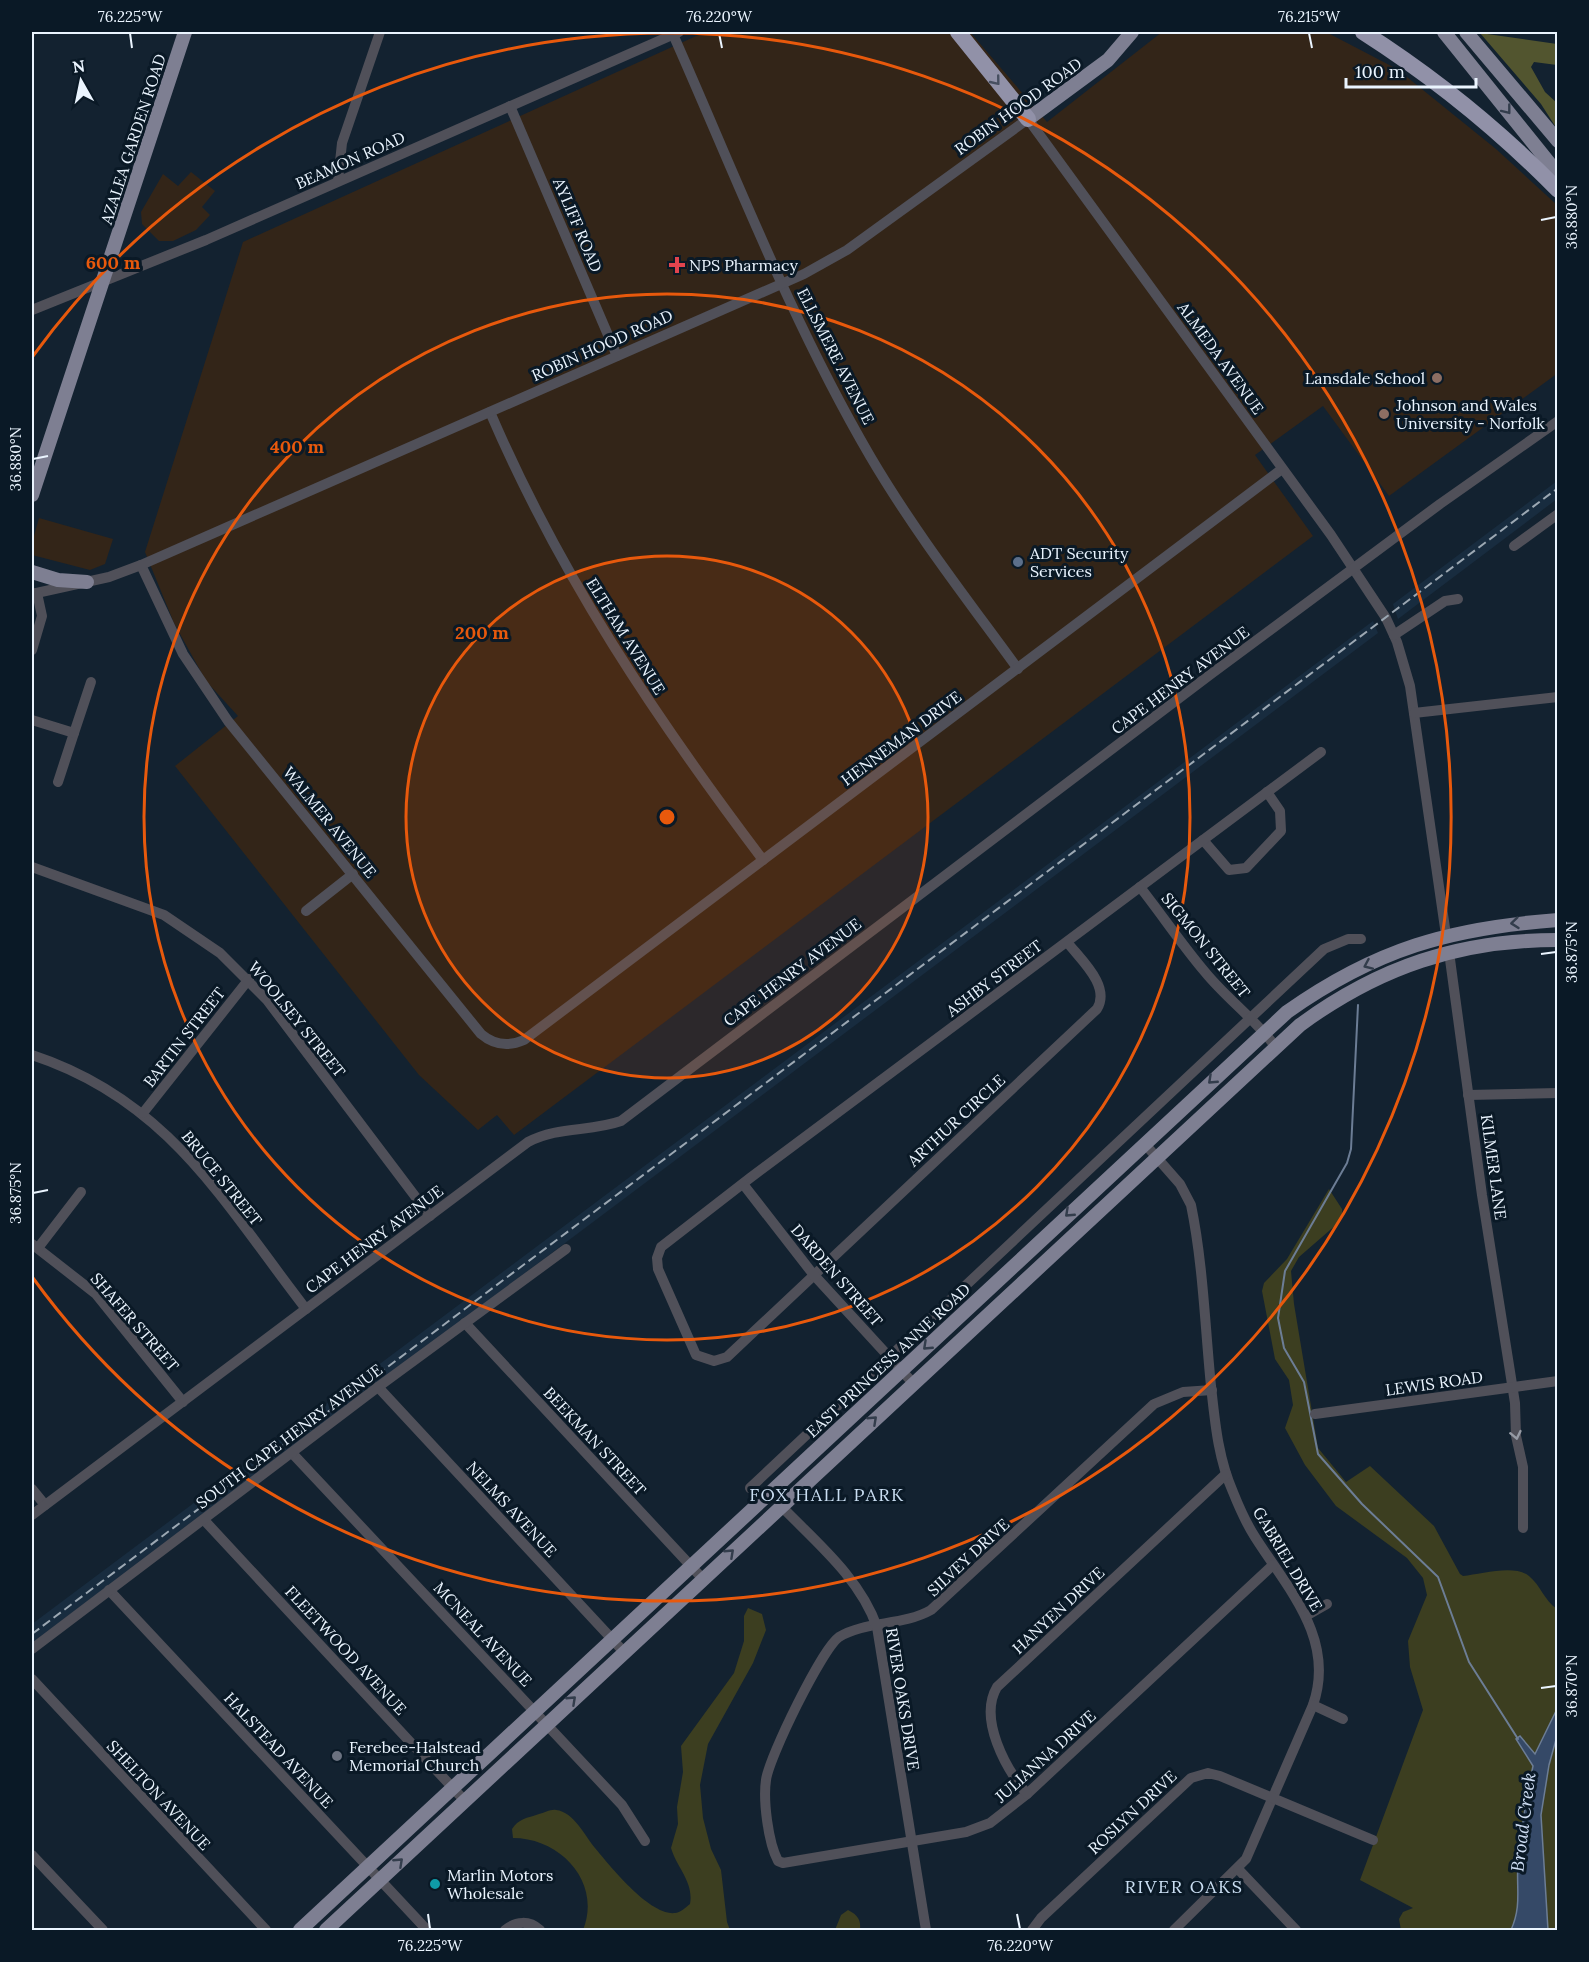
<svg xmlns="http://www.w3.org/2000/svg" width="1589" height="1962" font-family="Lora,serif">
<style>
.commercial{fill:#332518}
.built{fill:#182c3f}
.green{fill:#3c3e20}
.forest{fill:#52552f}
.water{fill:#354967;stroke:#6c7d95;stroke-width:1.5}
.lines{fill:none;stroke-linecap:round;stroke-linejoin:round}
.stream{stroke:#6c7d95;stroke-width:2}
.minor{stroke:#505059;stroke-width:10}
.major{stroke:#7e7f92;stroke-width:14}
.highway{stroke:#9191a8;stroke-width:16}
.rail{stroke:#9ca8b3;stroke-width:2;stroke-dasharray:9 4.5;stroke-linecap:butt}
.oneway{stroke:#474f60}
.oneway2{stroke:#333d4c}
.oneway3{stroke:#969aa4}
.ticks{fill:none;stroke:#ebf5ff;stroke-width:2}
.ring{fill:none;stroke:#e8590c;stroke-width:3}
.health-dot{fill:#e0444e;stroke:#0a1926;stroke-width:2}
.education-dot{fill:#8d6e63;stroke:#0a1926;stroke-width:2}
.service-dot{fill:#5c6f8a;stroke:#0a1926;stroke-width:2}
.worship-dot{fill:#6b7280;stroke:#0a1926;stroke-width:2}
.culture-dot{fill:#0f9aa8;stroke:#0a1926;stroke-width:2}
.labels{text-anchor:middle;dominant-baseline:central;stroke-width:6;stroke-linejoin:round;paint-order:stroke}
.street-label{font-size:16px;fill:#ebf5ff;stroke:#0a1926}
.poi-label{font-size:16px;fill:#ebf5ff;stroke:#0a1926;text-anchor:start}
.neighbourhood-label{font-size:18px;letter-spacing:1.5px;fill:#cadef2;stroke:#0a1926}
.water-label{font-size:18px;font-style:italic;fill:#cfdef4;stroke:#0a1926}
.centre{fill:#e8590c;stroke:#0a1926;stroke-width:3}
.ring-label{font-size:18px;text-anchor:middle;font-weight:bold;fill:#e8590c;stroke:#0a1926;stroke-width:6;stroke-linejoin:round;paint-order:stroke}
.neatline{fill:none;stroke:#ebf5ff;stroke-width:2}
.ticks-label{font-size:15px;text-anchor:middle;fill:#ebf5ff}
</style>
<rect width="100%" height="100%" fill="#132230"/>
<g class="commercial">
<path d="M705,32H970L1047,122L1162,32H1326L1397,69L1496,149L1557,205L1558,373L1389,496L1323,406L1255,455L1313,536L514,1135L497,1115L478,1130L419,1075L175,766L238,716L206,681L174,623L145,552L243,242Z"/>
<path d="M191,172L215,191L202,207L210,215L196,230L173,241H159L142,224L141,212L163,174L178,186Z"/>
<path d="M39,518L113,539L105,564L90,570L32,555V543Z"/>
</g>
<g class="built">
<path d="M1557,481V499L1398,619L1393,604Z"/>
<path d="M1373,621L1378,633L32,1643V1624Z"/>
</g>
<g class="green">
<path d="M1329,1189L1342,1209V1217L1337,1224L1299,1257L1291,1271L1294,1304L1318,1448L1346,1482L1370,1466L1434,1526L1460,1574L1463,1576C1481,1574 1515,1564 1529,1576C1541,1586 1544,1600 1557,1609V1709L1535,1755L1520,1736L1533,1766L1523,1814L1518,1866L1519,1910L1511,1930H1401L1399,1919L1403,1912L1413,1908L1360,1880L1423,1710L1410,1667L1408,1641L1427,1595L1423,1578L1407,1558L1336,1506L1305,1465L1285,1428L1293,1405L1289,1380L1275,1359L1262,1291L1264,1283L1287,1259Z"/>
<path d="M748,1608L762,1614L766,1630L753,1663L708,1744L700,1785L703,1818L711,1849L721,1870L727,1922L730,1930H583C602,1883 561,1838 513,1838L512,1829C518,1819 527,1818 539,1814C544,1813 551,1809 556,1810C574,1812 585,1836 595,1848C610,1866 650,1916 675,1913C680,1913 686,1907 690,1904C694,1882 677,1868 671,1848L678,1824L677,1807L683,1772L681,1746L734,1673L744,1641V1616Z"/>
<path d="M1557,1736L1558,1930H1548L1541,1815L1549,1765Z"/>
<path d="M848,1910C858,1915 861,1920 860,1930H835L841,1915Z"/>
</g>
<path class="forest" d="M1480,33L1557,44V65L1534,62L1531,67L1545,92L1557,103V129L1541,104Z"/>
<path class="water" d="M1557,1709V1736L1549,1765L1541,1815L1548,1930H1511C1522,1905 1516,1889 1518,1862C1521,1830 1526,1798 1533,1766L1516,1739L1520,1736L1535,1754Z"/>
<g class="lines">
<path class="stream" d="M1358,1005L1351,1149L1347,1163L1285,1271L1278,1318L1284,1348L1304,1382L1318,1454L1362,1504L1438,1577L1469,1662L1518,1739"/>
<g class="minor">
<path d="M672,32C735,174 791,321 870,456C914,531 967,599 1018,669"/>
<path d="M510,106L617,356"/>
<path d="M338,181L342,143L380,32"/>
<path d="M32,310L206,240L679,32"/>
<path d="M490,412C561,577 655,717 763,860"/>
<path d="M1514,546L1558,514"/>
<path d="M141,565L183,654L228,721L481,1034C494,1045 508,1047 524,1040L1282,469"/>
<path d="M32,594L109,577L141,565L804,274L847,250L1028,119L1331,535L1386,618L1397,642L1410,686L1446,935"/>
<path d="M1394,635L1445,601L1458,599"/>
<path d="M32,650L42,616L37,593"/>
<path d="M1414,713L1558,697"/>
<path d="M32,720L74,733L58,782"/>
<path d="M74,733L91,682"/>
<path d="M1203,840L1229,870L1246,868L1281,831L1280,811L1267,792"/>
<path d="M32,867L164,915L220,953L267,1000L430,1216"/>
<path d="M1140,887C1162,915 1182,945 1205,972C1227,999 1254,1018 1275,1046"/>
<path d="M306,911L353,874"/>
<path d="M1067,942C1081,960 1111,986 1097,1009L727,1357L714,1361L696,1355L658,1269L657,1258L661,1247L750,1178L1321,752"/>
<path d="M1449,952L1482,1195L1515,1403L1516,1436L1523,1467V1528"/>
<path d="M32,1055C169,1100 223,1202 306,1309"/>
<path d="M1468,1095L1558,1093"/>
<path d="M143,1113L249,979"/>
<path d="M1144,1143L1180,1184L1191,1205C1203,1263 1205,1326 1211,1386C1215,1422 1218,1458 1233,1492C1239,1507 1246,1523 1255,1537C1288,1589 1336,1639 1313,1705L1246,1859L1174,1930"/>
<path d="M743,1184L813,1274L913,1383"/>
<path d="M32,1244L96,1294L183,1402"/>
<path d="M38,1248L81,1192"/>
<path d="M465,1323L703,1579"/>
<path d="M378,1387L624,1652"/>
<path d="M1212,1390L1183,1392L1154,1404L931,1610C903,1626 865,1621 839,1637C822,1649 769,1757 766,1780C763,1800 768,1842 778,1861L783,1863L966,1832L990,1823L1027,1794L1273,1565"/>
<path d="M1315,1414L1558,1381"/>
<path d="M292,1453L622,1805L645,1841"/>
<path d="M750,1488L1324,949L1348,939H1361"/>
<path d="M32,1489L45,1505"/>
<path d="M781,1506C816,1542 860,1578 877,1627L926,1930"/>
<path d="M32,1515L528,1142C558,1126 590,1132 621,1121L1211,674L1440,504L1558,421"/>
<path d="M204,1520L465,1801"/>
<path d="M109,1590L427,1930"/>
<path d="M1306,1616L1327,1604"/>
<path d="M32,1649L378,1387L566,1249"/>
<path d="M32,1679L266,1930"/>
<path d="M1313,1705L1343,1719"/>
<path d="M1027,1794C1006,1769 978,1719 997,1687L1226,1474"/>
<path d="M32,1855L103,1930"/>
<path d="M1238,1869L1296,1930"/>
<path d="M505,1930C516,1921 529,1920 540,1930"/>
<path d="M1032,1930L1041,1918L1191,1778L1208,1773L1220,1776L1373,1840"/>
</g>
<g class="major">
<path d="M1444,32L1558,174"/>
<path d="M1466,32L1558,141"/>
<path d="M1028,119L1108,60L1132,32"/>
<path d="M32,495L185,32"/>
<path d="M32,572L58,580L87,582"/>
<path d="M300,1930L1287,1012C1376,949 1450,928 1558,920"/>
<path d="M326,1930L1300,1025C1379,967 1459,940 1558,940"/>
</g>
<g class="highway">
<path d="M958,32L1028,119"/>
<path d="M1363,32C1432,76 1500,131 1558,190"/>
</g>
<path class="rail" d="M32,1634L1558,488"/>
</g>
<defs><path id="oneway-chevron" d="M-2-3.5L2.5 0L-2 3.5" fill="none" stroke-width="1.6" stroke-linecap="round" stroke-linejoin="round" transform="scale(1.5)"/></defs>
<use class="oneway" href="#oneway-chevron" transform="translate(996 81) rotate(51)"/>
<g class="oneway2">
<use href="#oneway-chevron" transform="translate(1507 110) rotate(52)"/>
<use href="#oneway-chevron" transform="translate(1515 923) rotate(174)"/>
<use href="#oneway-chevron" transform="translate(1368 965) rotate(156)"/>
<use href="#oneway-chevron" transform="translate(1212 1080) rotate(137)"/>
<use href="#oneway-chevron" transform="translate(1069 1213) rotate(137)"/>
<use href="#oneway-chevron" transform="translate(927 1346) rotate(137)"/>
<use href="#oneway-chevron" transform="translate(873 1420) rotate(-43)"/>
<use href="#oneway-chevron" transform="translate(730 1553) rotate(-43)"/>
<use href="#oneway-chevron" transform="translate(572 1700) rotate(-43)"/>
<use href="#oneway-chevron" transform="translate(399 1862) rotate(-43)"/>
</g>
<use class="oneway3" href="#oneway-chevron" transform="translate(1516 1435) rotate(78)"/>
<path class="ticks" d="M130,33L132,48M719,33L722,48M1309,33L1312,48M1541,220L1556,217M33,459L48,456M1541,954L1556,952M33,1193L48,1190M1541,1688L1556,1686M428,1914L430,1929M1017,1914L1020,1929"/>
<circle cx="667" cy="817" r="261" fill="#e8590c" fill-opacity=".12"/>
<g class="ring">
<circle cx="667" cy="817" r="261"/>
<circle cx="667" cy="817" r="523"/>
<path d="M33 356A784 784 0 1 1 33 1278"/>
</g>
<path class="health-dot" d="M674 256h6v6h6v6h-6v6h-6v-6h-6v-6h6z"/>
<g class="education-dot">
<circle cx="1437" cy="378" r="6"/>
<circle cx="1384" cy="414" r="6"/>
</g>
<circle class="service-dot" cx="1018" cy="562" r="6"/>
<circle class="worship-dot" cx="337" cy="1756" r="6"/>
<circle class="culture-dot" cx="435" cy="1884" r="6"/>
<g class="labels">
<g class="street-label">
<text transform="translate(1018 106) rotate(-36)">ROBIN HOOD ROAD</text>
<text transform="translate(133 139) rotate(-72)">AZALEA GARDEN ROAD</text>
<text transform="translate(350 160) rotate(-24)">BEAMON ROAD</text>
<text transform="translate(578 225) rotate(67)">AYLIFF ROAD</text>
<text transform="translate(602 345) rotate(-24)">ROBIN HOOD ROAD</text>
<text transform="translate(836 356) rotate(63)">ELLSMERE AVENUE</text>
<text transform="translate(1221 358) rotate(54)">ALMEDA AVENUE</text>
<text transform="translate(626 636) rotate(58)">ELTHAM AVENUE</text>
<text transform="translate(1180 680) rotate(-37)">CAPE HENRY AVENUE</text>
<text transform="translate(901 738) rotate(-37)">HENNEMAN DRIVE</text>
<text transform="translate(330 822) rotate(51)">WALMER AVENUE</text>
<text transform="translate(1206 945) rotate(51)">SIGMON STREET</text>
<text transform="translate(792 972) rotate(-37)">CAPE HENRY AVENUE</text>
<text transform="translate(994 978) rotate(-37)">ASHBY STREET</text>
<text transform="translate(297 1019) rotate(51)">WOOLSEY STREET</text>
<text transform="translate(184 1037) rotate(-52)">BARTIN STREET</text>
<text transform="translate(956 1120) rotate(-43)">ARTHUR CIRCLE</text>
<text transform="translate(1494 1167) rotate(82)">KILMER LANE</text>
<text transform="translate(222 1178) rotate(51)">BRUCE STREET</text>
<text transform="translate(374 1239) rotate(-37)">CAPE HENRY AVENUE</text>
<text transform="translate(837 1275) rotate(49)">DARDEN STREET</text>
<text transform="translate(135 1322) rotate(49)">SHAFER STREET</text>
<text transform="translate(888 1360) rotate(-43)">EAST PRINCESS ANNE ROAD</text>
<text transform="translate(1434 1383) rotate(-8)">LEWIS ROAD</text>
<text transform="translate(289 1436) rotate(-37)">SOUTH CAPE HENRY AVENUE</text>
<text transform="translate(595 1441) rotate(47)">BEEKMAN STREET</text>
<text transform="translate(512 1509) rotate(47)">NELMS AVENUE</text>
<text transform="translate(968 1557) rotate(-43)">SILVEY DRIVE</text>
<text transform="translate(1288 1559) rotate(59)">GABRIEL DRIVE</text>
<text transform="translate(1058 1610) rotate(-43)">HANYEN DRIVE</text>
<text transform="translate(483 1634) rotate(47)">MCNEAL AVENUE</text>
<text transform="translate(346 1650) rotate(47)">FLEETWOOD AVENUE</text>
<text transform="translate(903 1699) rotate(81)">RIVER OAKS DRIVE</text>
<text transform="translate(279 1750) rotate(47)">HALSTEAD AVENUE</text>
<text transform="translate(1045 1756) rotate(-42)">JULIANNA DRIVE</text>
<text transform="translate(159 1795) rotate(47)">SHELTON AVENUE</text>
<text transform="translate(1132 1812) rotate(-43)">ROSLYN DRIVE</text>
</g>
<g class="poi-label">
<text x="689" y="265">NPS Pharmacy</text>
<text x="1425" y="378" text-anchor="end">Lansdale School</text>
<text x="1396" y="405">Johnson and Wales<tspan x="1396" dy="18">University - Norfolk</tspan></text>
<text x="1030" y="553">ADT Security<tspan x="1030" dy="18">Services</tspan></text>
<text x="349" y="1747">Ferebee-Halstead<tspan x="349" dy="18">Memorial Church</tspan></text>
<text x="447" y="1875">Marlin Motors<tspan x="447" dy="18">Wholesale</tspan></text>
</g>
<g class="neighbourhood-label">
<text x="827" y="1494">FOX HALL PARK</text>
<text x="1184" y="1886">RIVER OAKS</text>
</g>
<g class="water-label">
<text transform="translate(1523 1822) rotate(-83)">Broad Creek</text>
</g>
</g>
<circle cx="667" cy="817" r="9" class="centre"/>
<g class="ring-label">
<text x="113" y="269">600 m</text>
<text x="297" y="453">400 m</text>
<text x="482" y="639">200 m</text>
</g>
<rect width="1589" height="1962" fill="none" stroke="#0a1926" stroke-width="66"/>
<g transform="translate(81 81) rotate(351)" stroke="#0a1926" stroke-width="4.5" paint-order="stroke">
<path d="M0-4.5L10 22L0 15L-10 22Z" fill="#ebf5ff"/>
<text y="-9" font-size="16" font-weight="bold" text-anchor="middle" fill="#ebf5ff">N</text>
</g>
<path d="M1346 78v9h130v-9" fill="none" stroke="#ebf5ff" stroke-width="3"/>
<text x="1355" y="78" font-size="18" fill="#ebf5ff" stroke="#0a1926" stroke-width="4.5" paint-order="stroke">100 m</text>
<rect x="33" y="33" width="1523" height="1896" class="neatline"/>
<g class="ticks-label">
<text x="130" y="22">76.225°W</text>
<text x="719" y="22">76.220°W</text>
<text x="1309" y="22">76.215°W</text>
<text transform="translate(1572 217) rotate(-90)" y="5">36.880°N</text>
<text transform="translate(16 459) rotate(-90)" y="5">36.880°N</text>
<text transform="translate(1572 952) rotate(-90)" y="5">36.875°N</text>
<text transform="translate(16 1193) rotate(-90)" y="5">36.875°N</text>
<text transform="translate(1572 1686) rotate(-90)" y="5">36.870°N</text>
<text x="430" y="1951">76.225°W</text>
<text x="1020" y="1951">76.220°W</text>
</g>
</svg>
